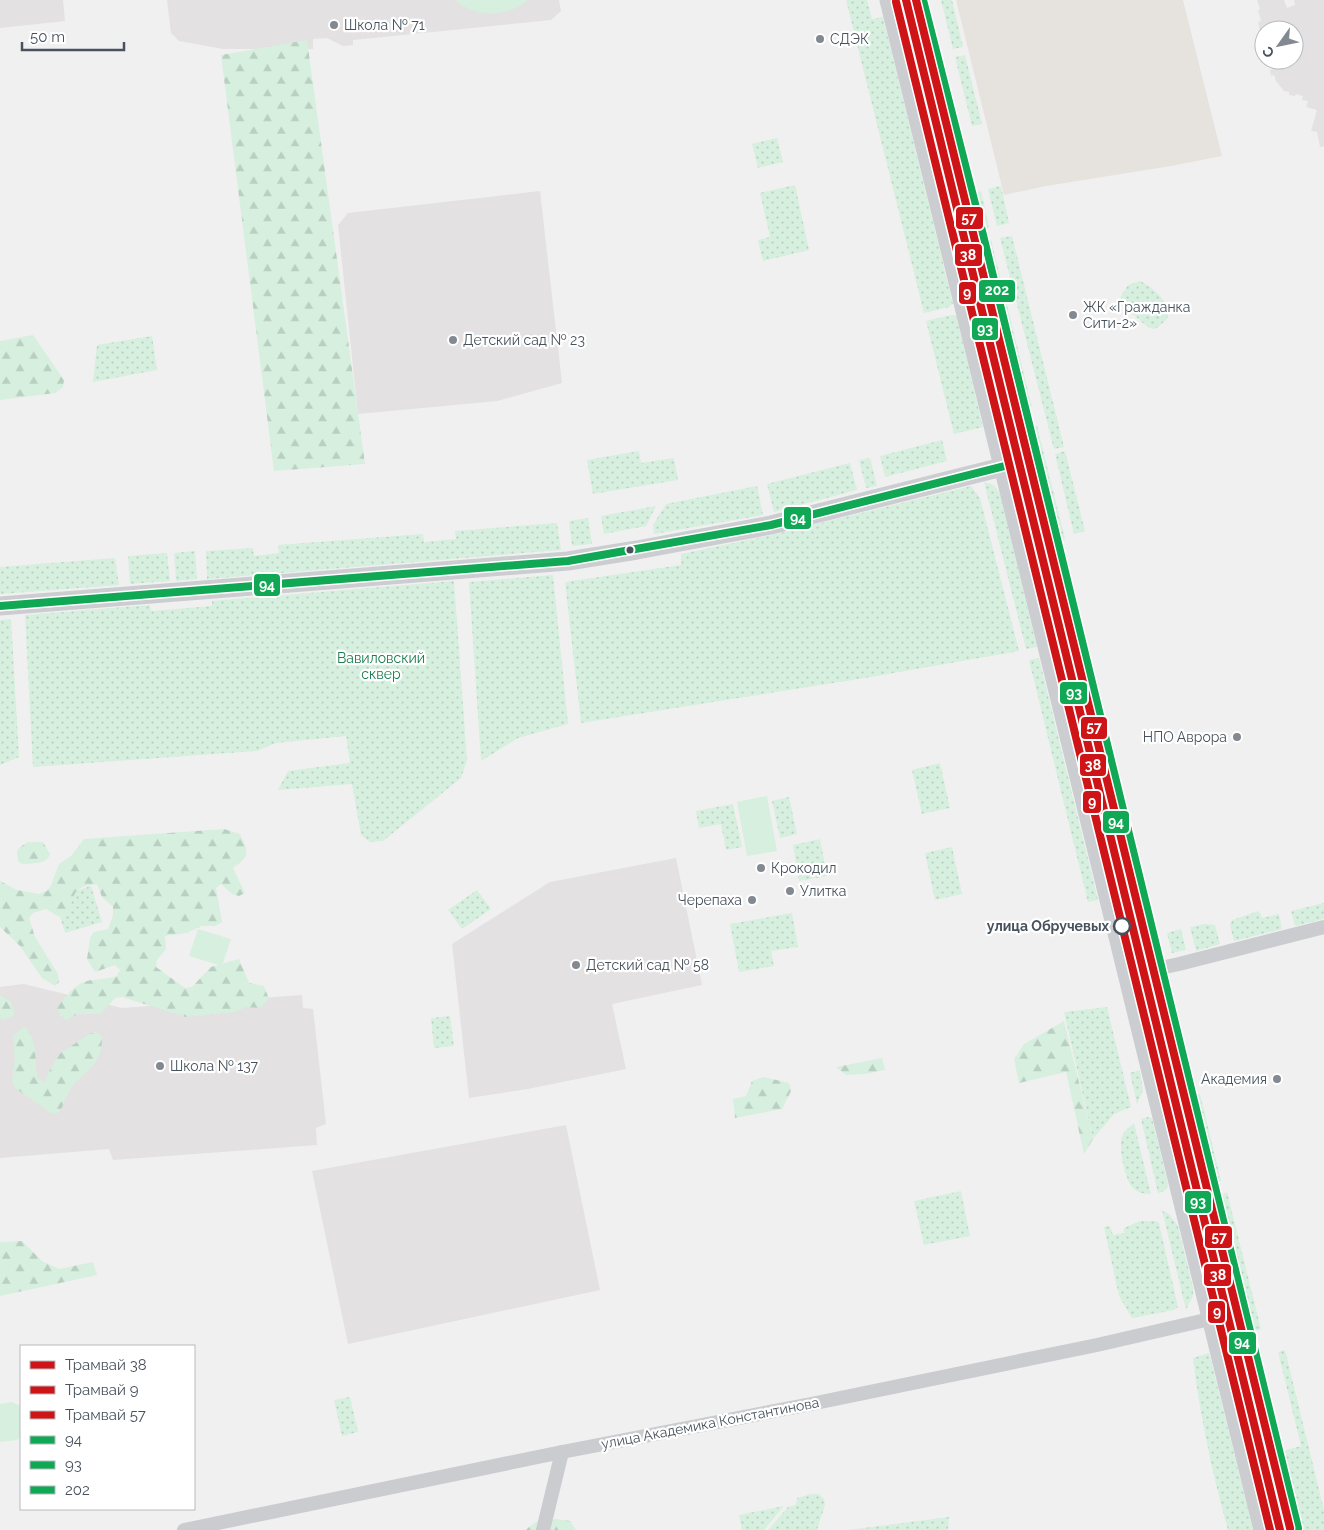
<svg xmlns="http://www.w3.org/2000/svg" width="1324" height="1530" font-family="Raleway,sans-serif">
<style>
.commercial{fill:#e6e3de}
.education{fill:#e3e1e2}
.green{fill:url(#green-dots)}
.forest{fill:url(#forest-firs)}
.pitch{fill:#d6efdf}
.lines{fill:none;stroke-linecap:round;stroke-linejoin:round}
.street{stroke:#cacccf;stroke-width:14}
.secondary{stroke:#cbcdd0;stroke-width:19}
.bus-1-casing{stroke:#fff;stroke-width:11}
.bus-2-casing{stroke:#fff;stroke-width:11}
.bus-3-casing{stroke:#fff;stroke-width:11}
.bus-1{stroke:#10a855;stroke-width:8}
.bus-2{stroke:#10a855;stroke-width:8}
.bus-3{stroke:#10a855;stroke-width:8}
.tram-1-casing{stroke:#fff;stroke-width:11}
.tram-2-casing{stroke:#fff;stroke-width:11}
.tram-3-casing{stroke:#fff;stroke-width:11}
.tram-1{stroke:#ce1417;stroke-width:8}
.tram-2{stroke:#ce1417;stroke-width:8}
.tram-3{stroke:#ce1417;stroke-width:8}
.poi-dot{fill:#838990;stroke:#fff;stroke-width:2}
.bus-dot{fill:#48525c;stroke:#fff;stroke-width:2}
.stop-dot{fill:#fff;stroke:#48525c;stroke-width:2.5}
.labels{text-anchor:middle;dominant-baseline:central;stroke-width:4.5;stroke-linejoin:round;paint-order:stroke}
.poi-label{font-size:14px;fill:#48525c;stroke:#fff;text-anchor:start}
.park-label{font-size:14px;fill:#197d4c;stroke:#fff}
.stop-label{font-size:14px;font-weight:bold;fill:#48525c;stroke:#fff;text-anchor:end}
.street-label{font-size:14px;fill:#48525c;stroke:#fff}
.line-badge{stroke:#fff;stroke-width:2}
.badge-label{font-size:14px;text-anchor:middle;font-weight:bold;fill:#fff}
</style>
<defs>
<pattern id="green-dots" width="8" height="8" patternUnits="userSpaceOnUse" patternTransform="scale(1.25)"><rect width="8" height="8" fill="#d6efdf"/><path d="M2 2h.1M6 6h.1" fill="none" stroke="#b9cfc2" stroke-width="1.8" stroke-linecap="round"/></pattern>
<pattern id="forest-firs" width="22" height="20" patternUnits="userSpaceOnUse" patternTransform="scale(1.25)"><rect width="22" height="20" fill="#d6efdf"/><path d="M5 1l3.5 6h-7zM16 11l3.5 6h-7z" fill="#b9cfc2"/></pattern>
</defs>
<rect width="100%" height="100%" fill="#f1f0f0"/>
<path class="commercial" d="M956,0H1183L1222,156L1171,166L1046,186L1004,195Z"/>
<g class="education">
<path d="M0,0H63L65,21L0,28Z"/>
<path d="M167,0H559L561,11L551,20L353,40V45L343,46L327,38L313,39V49H223L179,41L171,33Z"/>
<path d="M1257,0H1284L1287,8L1295,5L1294,0H1324V146L1320,147L1317,132L1311,131L1317,110L1306,107L1308,101L1302,100L1303,96L1296,94L1295,96L1289,95V92L1284,91L1276,81L1274,75L1271,76L1270,70L1273,69L1271,63H1268L1267,60H1294V30H1264V35H1261L1258,22L1261,21L1258,10L1260,9Z"/>
<path d="M540,191L562,383L497,401L358,414L338,225L348,213Z"/>
<path d="M676,858L702,985L612,1004L626,1069L528,1089L469,1098L452,944L550,882Z"/>
<path d="M24,984L122,1008L302,995L303,1008L313,1009L326,1124L316,1128L317,1145L113,1160L109,1149L0,1158V987Z"/>
<path d="M566,1125L600,1290L348,1344L312,1171Z"/>
</g>
<g class="green">
<path d="M846,0H867L872,19L883,17L953,304L949,307L924,313Z"/>
<path d="M941,0H952L963,47L953,49Z"/>
<path d="M965,55L982,124L972,126L955,57Z"/>
<path d="M777,138L783,162L758,168L752,144Z"/>
<path d="M795,185L809,250L763,261L758,240L770,237L760,193Z"/>
<path d="M1001,186L1009,223L997,226L988,189Z"/>
<path d="M981,191L989,227L982,229L973,193Z"/>
<path d="M1012,236L1064,447L1054,449L1000,238Z"/>
<path d="M991,240L1032,407L1025,408L985,242Z"/>
<path d="M1140,281C1152,286 1179,309 1164,322C1161,324 1158,328 1154,329C1148,329 1139,319 1135,316C1127,310 1122,307 1120,298L1128,285Z"/>
<path d="M951,315H956L983,427L954,434L926,321Z"/>
<path d="M152,336L157,370L93,382L97,345Z"/>
<path d="M1037,426L1065,539L1058,541L1030,428Z"/>
<path d="M942,440L947,461L885,477L880,456Z"/>
<path d="M639,451L641,463L674,458L678,480L593,494L587,460Z"/>
<path d="M1065,451L1085,531L1074,534L1055,454Z"/>
<path d="M870,458L877,486L866,488L859,460Z"/>
<path d="M850,463L857,490L774,512L767,484Z"/>
<path d="M984,482L994,485L1000,494L1037,647L1026,649Z"/>
<path d="M757,486L763,515L654,534L653,525L666,504Z"/>
<path d="M971,486L980,498L1019,651L865,678L581,723L565,582L681,565V554L776,534Z"/>
<path d="M656,506L646,526L604,534L601,516Z"/>
<path d="M588,518L592,544L572,546L569,521Z"/>
<path d="M557,523L561,550L207,579L206,551L253,548L254,556L279,553L278,545L423,534L424,542L456,539L455,531Z"/>
<path d="M195,551L197,579L176,581L174,553Z"/>
<path d="M167,553L170,581L130,584L128,556Z"/>
<path d="M115,558L119,585L0,594V567Z"/>
<path d="M553,575L568,724L518,738L481,761L469,582Z"/>
<path d="M454,581L467,760L461,778L383,841L370,842L361,835L352,784L278,790L288,771L350,763L346,736L276,743L257,751L33,767L25,615L150,605L151,611L212,606V601Z"/>
<path d="M11,619L19,757L0,765V620Z"/>
<path d="M1039,658L1098,900L1088,902L1029,660Z"/>
<path d="M940,763L950,808L922,814L912,770Z"/>
<path d="M789,797L797,834L780,838L772,801Z"/>
<path d="M733,804L742,847L726,850L721,824L699,828L696,811Z"/>
<path d="M820,839L827,876L799,881L793,845Z"/>
<path d="M952,847L962,894L935,900L925,853Z"/>
<path d="M91,886L102,922L65,933L60,917L69,914L63,895Z"/>
<path d="M477,890L491,909L462,929L448,910Z"/>
<path d="M1324,903V919L1295,926L1291,911Z"/>
<path d="M1259,911L1262,918L1279,914L1282,929L1234,941L1230,925L1232,920Z"/>
<path d="M792,913L798,947L771,951L774,966L739,972L730,924Z"/>
<path d="M1205,924L1215,925L1220,944L1196,951L1190,927Z"/>
<path d="M1181,929L1186,950L1172,953L1167,933Z"/>
<path d="M1107,1007L1131,1107L1114,1114L1093,1139L1064,1012Z"/>
<path d="M450,1016L454,1046L434,1048L431,1018Z"/>
<path d="M1140,1070L1143,1090L1137,1104L1130,1073Z"/>
<path d="M1200,1094L1221,1181L1214,1183L1193,1096Z"/>
<path d="M1148,1117L1152,1118L1168,1184C1167,1190 1164,1192 1158,1193L1141,1119Z"/>
<path d="M1134,1123L1151,1194C1145,1194 1138,1193 1133,1188C1125,1180 1117,1144 1123,1134C1125,1130 1130,1127 1134,1123Z"/>
<path d="M961,1191L970,1236L924,1245L914,1201Z"/>
<path d="M1227,1192L1261,1329L1250,1332L1217,1197Z"/>
<path d="M1162,1210L1169,1214L1178,1226L1193,1288V1296L1186,1310Z"/>
<path d="M1140,1221H1156L1159,1223L1178,1307L1174,1310L1132,1318L1119,1296L1104,1227L1110,1226L1113,1235L1124,1233V1228Z"/>
<path d="M1285,1350L1324,1510V1530H1298L1279,1452L1301,1446L1278,1352Z"/>
<path d="M1209,1353L1212,1364L1253,1530H1228C1212,1473 1200,1416 1193,1358Z"/>
<path d="M350,1397L358,1432L342,1436L334,1400Z"/>
<path d="M811,1494H819L824,1499L825,1505L817,1530H768L788,1507L796,1505L797,1498Z"/>
<path d="M784,1506L764,1530H742L739,1515Z"/>
<path d="M949,1517L948,1530H848Z"/>
</g>
<g class="forest">
<path d="M307,40L365,464L274,471L221,55Z"/>
<path d="M33,335L64,380L63,387L55,393L0,400V341Z"/>
<path d="M224,829L240,834C248,852 251,856 233,868L245,893L239,896L232,894L221,884L216,888L222,922L215,926H201L187,933L165,936L166,949L157,960L156,967L185,988L192,987L211,967L239,959L249,983L264,986L269,999L260,1008L246,1007L235,1012L186,1017L122,997L115,998L101,1014H78L66,1020L60,1015L57,1009C61,1001 74,986 82,983C91,978 107,980 117,976L120,970L115,965L95,972L87,959L90,938L94,932L108,929L113,915V907L102,897L97,884C73,887 74,893 69,914L59,917L46,909L33,913L29,918L35,937L58,974L59,982L55,986L42,978L20,946L0,927V881L17,890L39,894L47,891L51,885L59,864L71,856L84,839Z"/>
<path d="M28,842H43L50,854C47,865 32,863 22,864L18,861L17,851L20,847Z"/>
<path d="M0,995L11,1002L15,1015L3,1020L0,1018Z"/>
<path d="M1064,1021L1093,1139L1084,1154L1066,1072L1019,1083L1014,1059L1024,1044Z"/>
<path d="M24,1027C40,1039 33,1062 38,1078L44,1082L58,1055L89,1034L96,1032L102,1036C103,1069 82,1069 69,1092C64,1100 64,1107 58,1113H51L15,1088L12,1081L15,1059L13,1036Z"/>
<path d="M882,1058L885,1070L865,1074L846,1075L836,1067Z"/>
<path d="M764,1077L789,1083L791,1091L782,1109L735,1118L733,1099L746,1096L752,1081Z"/>
<path d="M22,1241L42,1261L59,1269L93,1262L97,1275L0,1296V1242Z"/>
<path d="M556,1519L570,1521L576,1530H525L536,1522Z"/>
</g>
<g class="pitch">
<path d="M455,0H528C507,18 476,18 455,0Z"/>
<path d="M767,796L777,851L747,856L737,802Z"/>
<path d="M198,929L231,939L222,966L189,956Z"/>
<path d="M12,1402L21,1406V1437L17,1440L0,1442V1404Z"/>
</g>
<g class="lines">
<g class="street">
<path d="M1128,975L1179,964L1324,927"/>
<path d="M184,1530L562,1452L811,1404L1097,1345L1236,1313"/>
<path d="M543,1530L562,1452"/>
</g>
<g class="secondary">
<path d="M889,0L1263,1530"/>
<path d="M913,0L973,237L1288,1530"/>
<path d="M0,606L568,561L637,550L771,525L1014,464"/>
</g>
<defs>
<path id="bus-1" d="M0,606L568,561L771,525L1028,460L1288,1530"/>
<path id="bus-2" d="M903,2L963,239L1278,1530"/>
<path id="bus-3" d="M923,0L983,235L1298,1528"/>
</defs>
<use href="#bus-1" class="bus-1-casing"/>
<use href="#bus-2" class="bus-2-casing"/>
<use href="#bus-3" class="bus-3-casing"/>
<use href="#bus-1" class="bus-1"/>
<use href="#bus-2" class="bus-2"/>
<use href="#bus-3" class="bus-3"/>
<defs>
<path id="tram-1" d="M906,0L1280,1530"/>
<path id="tram-2" d="M896,2L1270,1530"/>
<path id="tram-3" d="M916,0L1290,1528"/>
</defs>
<use href="#tram-1" class="tram-1-casing"/>
<use href="#tram-2" class="tram-2-casing"/>
<use href="#tram-3" class="tram-3-casing"/>
<use href="#tram-1" class="tram-1"/>
<use href="#tram-2" class="tram-2"/>
<use href="#tram-3" class="tram-3"/>
</g>
<g class="poi-dot">
<circle cx="334" cy="25" r="5"/>
<circle cx="820" cy="39" r="5"/>
<circle cx="1073" cy="315" r="5"/>
<circle cx="453" cy="340" r="5"/>
<circle cx="1237" cy="737" r="5"/>
<circle cx="761" cy="868" r="5"/>
<circle cx="790" cy="891" r="5"/>
<circle cx="752" cy="900" r="5"/>
<circle cx="576" cy="965" r="5"/>
<circle cx="160" cy="1066" r="5"/>
<circle cx="1277" cy="1079" r="5"/>
</g>
<circle class="bus-dot" cx="630" cy="550" r="4.5"/>
<circle class="stop-dot" cx="1122" cy="926" r="8"/>
<g class="labels">
<g class="poi-label">
<text x="344" y="25">Школа № 71</text>
<text x="830" y="39">СДЭК</text>
<text x="1083" y="307">ЖК «Гражданка<tspan x="1083" dy="16">Сити-2»</tspan></text>
<text x="463" y="340">Детский сад № 23</text>
<text x="1227" y="737" text-anchor="end">НПО Аврора</text>
<text x="771" y="868">Крокодил</text>
<text x="800" y="891">Улитка</text>
<text x="742" y="900" text-anchor="end">Черепаха</text>
<text x="586" y="965">Детский сад № 58</text>
<text x="170" y="1066">Школа № 137</text>
<text x="1267" y="1079" text-anchor="end">Академия</text>
</g>
<g class="park-label">
<text x="381" y="658">Вавиловский<tspan x="381" dy="16">сквер</tspan></text>
</g>
<g class="stop-label">
<text x="1109" y="926">улица Обручевых</text>
</g>
<g class="street-label">
<text transform="translate(710 1423) rotate(-11)">улица Академика Константинова</text>
</g>
</g>
<g class="line-badge">
<rect x="955" y="206" width="29" height="24" rx="5" fill="#ce1417"/>
<rect x="954" y="243" width="29" height="24" rx="5" fill="#ce1417"/>
<rect x="978" y="279" width="38" height="24" rx="5" fill="#10a855"/>
<rect x="958" y="281" width="19" height="24" rx="5" fill="#ce1417"/>
<rect x="971" y="317" width="28" height="24" rx="5" fill="#10a855"/>
<rect x="783" y="506" width="29" height="24" rx="5" fill="#10a855"/>
<rect x="253" y="573" width="28" height="24" rx="5" fill="#10a855"/>
<rect x="1059" y="681" width="29" height="24" rx="5" fill="#10a855"/>
<rect x="1080" y="716" width="28" height="24" rx="5" fill="#ce1417"/>
<rect x="1079" y="753" width="28" height="24" rx="5" fill="#ce1417"/>
<rect x="1082" y="790" width="20" height="24" rx="5" fill="#ce1417"/>
<rect x="1102" y="810" width="28" height="24" rx="5" fill="#10a855"/>
<rect x="1184" y="1190" width="28" height="24" rx="5" fill="#10a855"/>
<rect x="1204" y="1225" width="29" height="24" rx="5" fill="#ce1417"/>
<rect x="1203" y="1263" width="29" height="24" rx="5" fill="#ce1417"/>
<rect x="1207" y="1300" width="19" height="24" rx="5" fill="#ce1417"/>
<rect x="1228" y="1331" width="29" height="24" rx="5" fill="#10a855"/>
</g>
<g class="badge-label">
<text x="969" y="223">57</text>
<text x="968" y="260">38</text>
<text x="997" y="295">202</text>
<text x="967" y="298">9</text>
<text x="985" y="334">93</text>
<text x="798" y="523">94</text>
<text x="267" y="590">94</text>
<text x="1074" y="698">93</text>
<text x="1094" y="732">57</text>
<text x="1093" y="770">38</text>
<text x="1092" y="807">9</text>
<text x="1116" y="827">94</text>
<text x="1198" y="1207">93</text>
<text x="1219" y="1242">57</text>
<text x="1218" y="1280">38</text>
<text x="1217" y="1317">9</text>
<text x="1242" y="1347">94</text>
</g>
<rect x="20" y="1345" width="175" height="165" fill="#ffffff" stroke="#b6babe"/>
<rect x="30" y="1361" width="25" height="8" fill="#ce1417" stroke="#b6babe"/>
<text x="65" y="1370" font-size="15" fill="#48525c">Трамвай 38</text>
<rect x="30" y="1386" width="25" height="8" fill="#ce1417" stroke="#b6babe"/>
<text x="65" y="1395" font-size="15" fill="#48525c">Трамвай 9</text>
<rect x="30" y="1411" width="25" height="8" fill="#ce1417" stroke="#b6babe"/>
<text x="65" y="1420" font-size="15" fill="#48525c">Трамвай 57</text>
<rect x="30" y="1436" width="25" height="8" fill="#10a855" stroke="#b6babe"/>
<text x="65" y="1445" font-size="15" fill="#48525c">94</text>
<rect x="30" y="1461" width="25" height="8" fill="#10a855" stroke="#b6babe"/>
<text x="65" y="1470" font-size="15" fill="#48525c">93</text>
<rect x="30" y="1486" width="25" height="8" fill="#10a855" stroke="#b6babe"/>
<text x="65" y="1495" font-size="15" fill="#48525c">202</text>
<g transform="translate(1279 45) rotate(237)"><circle r="24" fill="#ffffff" stroke="#b6babe"/>
<path d="M0-4L9 19L0 12L-9 19Z" fill="#838990"/>
<text y="-8" font-size="14" font-weight="bold" text-anchor="middle" fill="#48525c">С</text>
</g>
<path d="M22 42v8h102v-8" fill="none" stroke="#48525c" stroke-width="2.5"/>
<text x="30" y="42" font-size="15" fill="#48525c" stroke="#ffffff" stroke-width="4" paint-order="stroke">50 m</text>
</svg>
